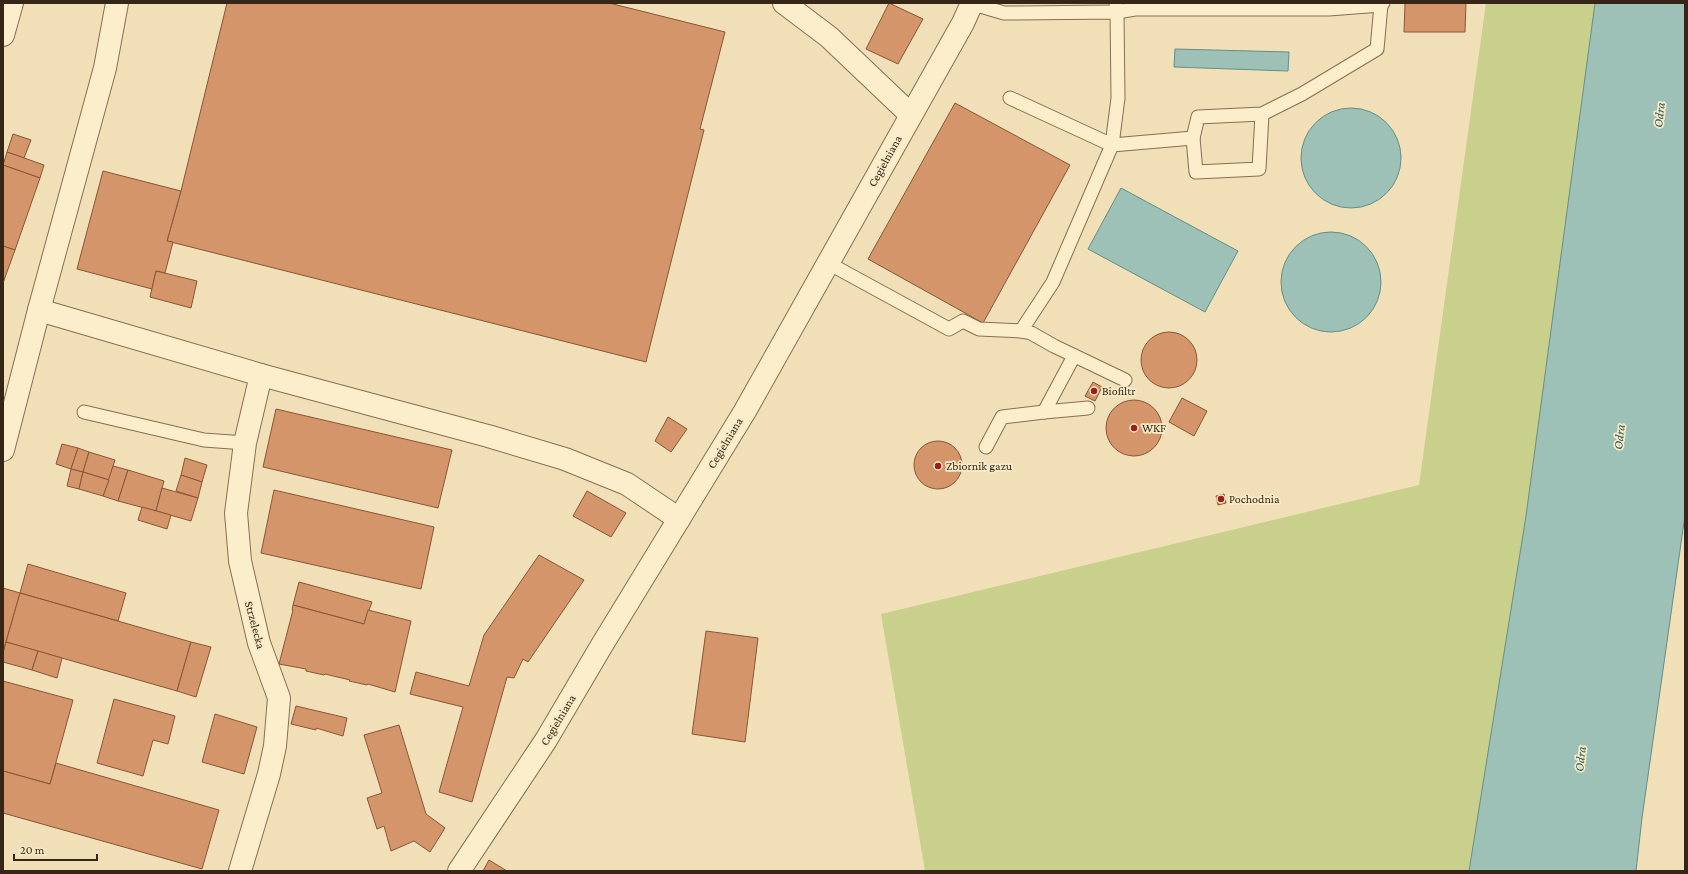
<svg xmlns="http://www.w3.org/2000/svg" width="1688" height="874" font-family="'Crimson Pro',serif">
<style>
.green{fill:#c8d08b}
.water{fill:#9dc1b6;stroke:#658e84}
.building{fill:#d39569;stroke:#895635}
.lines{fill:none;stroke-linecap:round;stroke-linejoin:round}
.service-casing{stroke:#886e52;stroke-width:15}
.minor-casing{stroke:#886e52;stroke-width:24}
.service{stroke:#fcedcb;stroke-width:13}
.minor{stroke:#fcedcb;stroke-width:22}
.poi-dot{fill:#9c1d1e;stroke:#f8eac7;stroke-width:1.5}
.labels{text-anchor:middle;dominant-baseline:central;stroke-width:3.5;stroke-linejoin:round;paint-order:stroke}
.street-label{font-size:12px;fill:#352618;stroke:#f8eac7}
.poi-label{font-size:12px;fill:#352618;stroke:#f8eac7;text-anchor:start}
.water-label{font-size:13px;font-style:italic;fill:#265753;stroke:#f8eac7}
</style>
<rect width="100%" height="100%" fill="#f1e0b7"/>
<path class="green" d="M1486,3H1595L1526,516L1469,871H925L881,614L1419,485Z"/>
<g class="water">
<path d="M1595,3H1685V515L1642,818L1636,871H1469L1526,516Z"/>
<path d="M1175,49L1289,52L1288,71L1174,67Z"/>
<circle cx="1351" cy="158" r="50"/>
<path d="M1121,188L1238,251L1205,312L1088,249Z"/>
<circle cx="1331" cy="282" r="50"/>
</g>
<g class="building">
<path d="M227,3H609L725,32L700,129L704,130L646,362L167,241L181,191Z"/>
<path d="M889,3L923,19L898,64L866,49Z"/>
<path d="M1405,3H1466L1465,32H1404Z"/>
<path d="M955,103L1070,165L983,323L868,259Z"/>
<path d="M13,134L31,140L24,158L7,152Z"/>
<path d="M7,152L44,165L40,178L3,165Z"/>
<path d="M3,165L40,178L15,250L3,246Z"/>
<path d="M103,171L181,191L167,241L173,242L165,273L156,271L152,289L77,269Z"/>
<path d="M3,246L15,250L3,283Z"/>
<path d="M156,271L197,281L191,308L150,297Z"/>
<circle cx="1169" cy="360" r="28"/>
<path d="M1093,382L1102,387L1095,401L1085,396Z"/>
<path d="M1182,398L1207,411L1194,436L1169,422Z"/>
<circle cx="1134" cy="428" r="28"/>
<path d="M276,409L452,450L438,508L263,467Z"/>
<path d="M668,417L687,429L671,452L655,441Z"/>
<circle cx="938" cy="465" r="24"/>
<path d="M62,444L78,448L71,469L56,464Z"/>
<path d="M78,448L89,452L83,472L71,469Z"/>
<path d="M89,452L115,460L109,480L83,472Z"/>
<path d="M185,458L207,465L202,482L181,475Z"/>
<path d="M113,466L128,470L118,501L103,496Z"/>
<path d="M71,469L83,472L79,489L67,486Z"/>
<path d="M128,470L164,481L156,511L118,501Z"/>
<path d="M83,472L109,480L103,496L79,489Z"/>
<path d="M181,475L202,482L198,498L176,491Z"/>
<path d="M162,488L198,498L191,521L156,511Z"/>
<path d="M274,490L434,527L421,589L261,553Z"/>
<path d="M587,491L626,513L611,537L573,516Z"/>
<path d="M1224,494L1226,503L1218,505L1216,496Z"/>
<path d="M142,507L171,515L167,529L138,520Z"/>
<path d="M539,555L584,580L528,662L523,659L514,678L507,677L472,802L439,792L463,707L410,694L416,672L469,686L484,635Z"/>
<path d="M28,564L126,593L118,621L20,593Z"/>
<path d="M299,582L372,602L364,624L293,605Z"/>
<path d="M3,588L20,593L4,649H3Z"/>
<path d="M20,593L191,642L177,691L6,642Z"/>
<path d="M293,605L364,624L368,610L411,621L395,692L368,684L367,685L349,681L350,680L325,674L324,675L306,671V669L279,664L293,610H292Z"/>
<path d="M706,631L758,638L745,742L692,734Z"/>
<path d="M6,642L38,651L32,670L3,662V653Z"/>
<path d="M191,642L211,647L196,697L177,691Z"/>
<path d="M38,651L62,658L57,678L32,670Z"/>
<path d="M3,681L73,700L50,784L3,771Z"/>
<path d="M114,699L175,716L168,744L153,740L143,776L97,763Z"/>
<path d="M296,706L347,718L343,736L316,728V730L291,724Z"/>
<path d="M215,714L257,727L244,774L202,762Z"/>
<path d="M399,725L426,814L445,828L430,852L414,841L391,851L384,826L377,829L367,798L382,793L364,735Z"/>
<path d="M56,763L219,810L202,869L3,813V771L50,784Z"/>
<path d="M489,860L507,871H483Z"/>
</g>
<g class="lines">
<defs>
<g id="service">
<path d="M970,3L1004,13L1117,12L1118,98L1112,145L1010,98"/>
<path d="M1116,3L1117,12L1135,9H1329L1381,5L1383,3"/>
<path d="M1193,138L1196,172L1259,169L1262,114"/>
<path d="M828,263L949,329L963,321L979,329L1021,331L1053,282L1112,145L1193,138L1198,117L1262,114L1302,94L1377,49L1381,5"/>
<path d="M1021,331L1031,333L1054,346L1125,380"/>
<path d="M1074,356L1044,412L1088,408"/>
<path d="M84,412L204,440L245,443"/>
<path d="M986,447L1002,417L1044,412"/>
</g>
<g id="minor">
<path d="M784,3L829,37L911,115"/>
<path d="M3,35L12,3"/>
<path d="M39,310L105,68L117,3"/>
<path d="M3,450L39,310L261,375L488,436L565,459L627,484L679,519"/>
<path d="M240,871L269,774L275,746L279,698L259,643L240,561L236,513L245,443L261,375"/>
<path d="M459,871L546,740L602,645L745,411L963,23L972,3"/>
</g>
</defs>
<use href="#service" class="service-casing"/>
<use href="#minor" class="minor-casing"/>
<use href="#service" class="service"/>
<use href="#minor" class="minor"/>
</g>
<g class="poi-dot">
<circle cx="1094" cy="391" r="4"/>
<circle cx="1134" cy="428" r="4"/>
<circle cx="938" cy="466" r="4"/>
<circle cx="1221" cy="499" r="4"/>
</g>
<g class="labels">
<g class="street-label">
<text transform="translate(885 161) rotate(-61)">Cegielniana</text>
<text transform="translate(725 443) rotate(-59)">Cegielniana</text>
<text transform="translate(255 625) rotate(75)">Strzelecka</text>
<text transform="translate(558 720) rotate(-59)">Cegielniana</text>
</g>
<g class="poi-label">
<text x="1102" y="391">Biofiltr</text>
<text x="1142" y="428">WKF</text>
<text x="946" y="466">Zbiornik gazu</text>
<text x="1229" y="499">Pochodnia</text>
</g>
<g class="water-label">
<text transform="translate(1659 115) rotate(-83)">Odra</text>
<text transform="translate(1619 437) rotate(-83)">Odra</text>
<text transform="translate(1580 759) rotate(-83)">Odra</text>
</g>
</g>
<rect width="1688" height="874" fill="none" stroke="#352618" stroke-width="8"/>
<path d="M14 854v6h83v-6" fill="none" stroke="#352618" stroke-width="2"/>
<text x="20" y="854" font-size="12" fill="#352618" stroke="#f8eac7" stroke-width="3" paint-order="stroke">20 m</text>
</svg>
